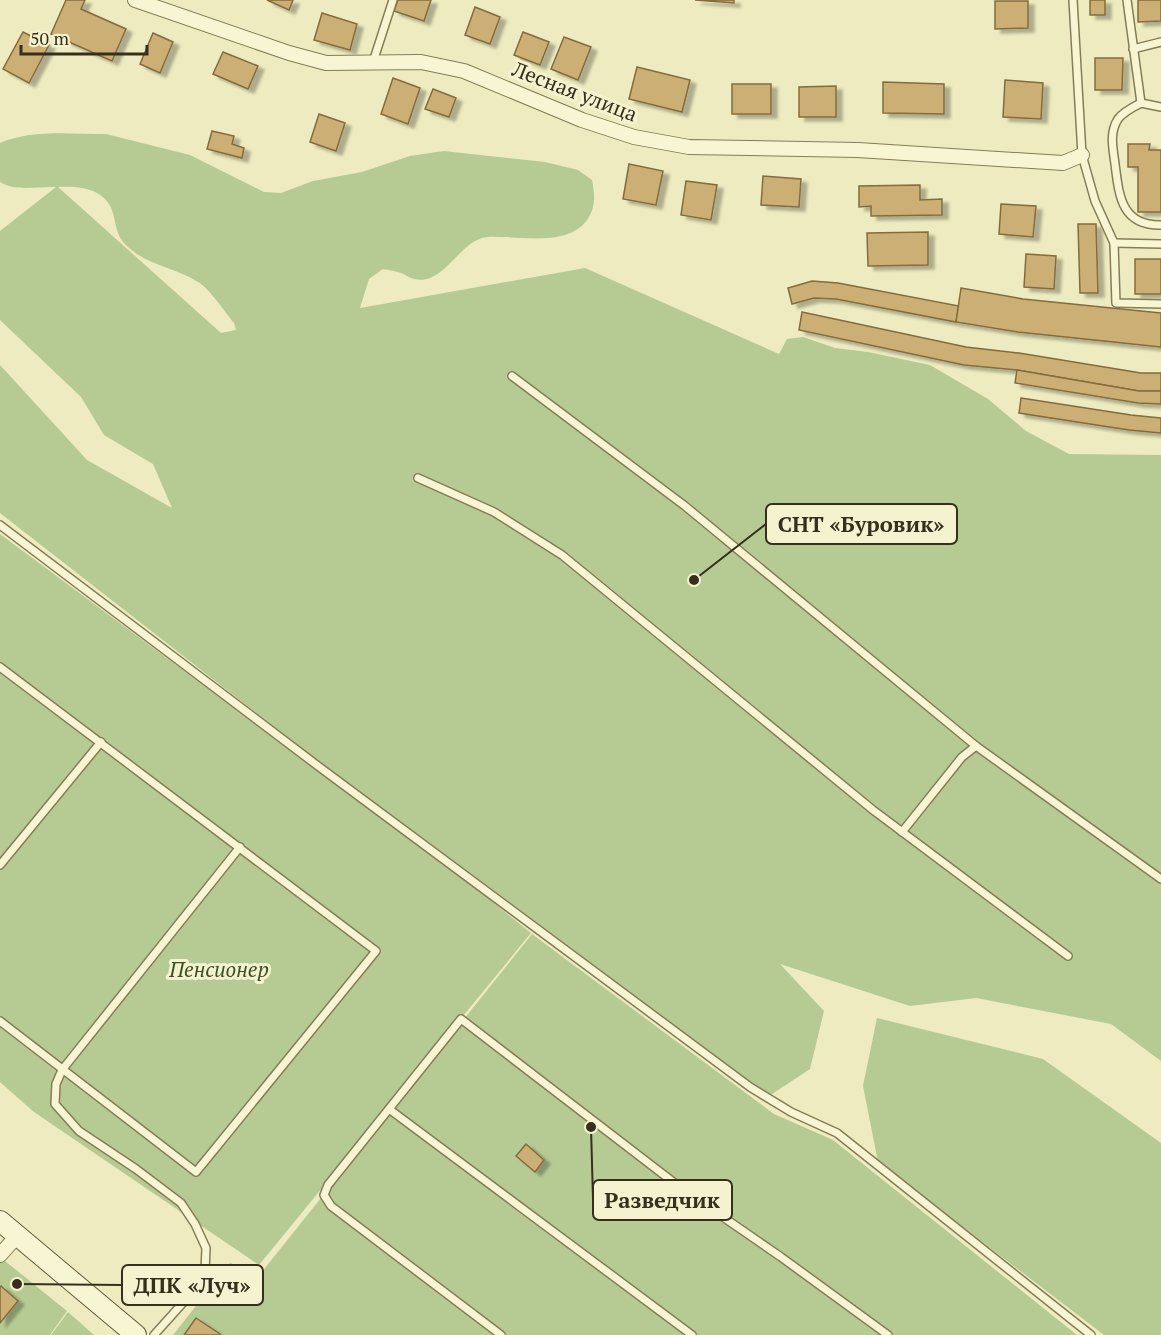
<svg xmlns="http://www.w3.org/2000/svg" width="1161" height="1335" font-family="'PT Serif',serif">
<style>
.green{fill:#b6cb94;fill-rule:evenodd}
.building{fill:#cbaf75;stroke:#846c3e;stroke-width:1.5;filter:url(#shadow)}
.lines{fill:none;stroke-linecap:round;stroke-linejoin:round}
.lane-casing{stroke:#867c58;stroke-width:10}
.street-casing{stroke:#867c58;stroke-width:16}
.secondary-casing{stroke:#675c3b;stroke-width:22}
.lane{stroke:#f8f6d2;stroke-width:7}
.street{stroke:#f8f6d2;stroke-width:14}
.secondary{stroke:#f8f6d2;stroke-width:20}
.labels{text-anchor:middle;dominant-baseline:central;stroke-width:6;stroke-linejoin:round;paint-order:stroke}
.street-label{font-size:21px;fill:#352f1c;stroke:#f5f3cf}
.park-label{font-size:21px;font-style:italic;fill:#3a5123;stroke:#f5f3cf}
.leader{fill:none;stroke:#352f1c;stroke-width:2}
.callout-dot{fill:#352f1c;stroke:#f5f3cf;stroke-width:2}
.callout{fill:#f5f3cf;stroke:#352f1c;stroke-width:2}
.callout-label{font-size:22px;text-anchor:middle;font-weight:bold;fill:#352f1c}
</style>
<defs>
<filter id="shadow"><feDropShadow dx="6" dy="4" stdDeviation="1.5" flood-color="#0004"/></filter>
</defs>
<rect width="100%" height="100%" fill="#edebbf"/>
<g class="green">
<path d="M106,134L190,155L264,192L281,193L313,181L362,172L410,156L444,151L545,162L578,170L592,180C595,195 596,207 587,220C570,244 531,238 505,237C498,237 489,236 482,238C458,245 442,286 414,279C409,278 405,274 401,273C395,271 389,270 383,269L369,279L360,308L585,268L779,354L787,339L803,337L835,348L868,352L930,365L988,399L1026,431L1069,454L1161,455V1061L1111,1024L976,998L910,1006L780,964L824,1011L810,1069L769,1096L319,762L0,513V365L87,460L172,508L153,464L104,435L81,397L0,320V231L56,187C38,186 16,192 0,182V143C31,129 71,134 106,134ZM58,187C73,186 94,187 105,199C118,212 112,231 125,244C144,265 175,267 198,282C210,289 224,311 234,323L236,330L221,333Z"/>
<path d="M0,534L463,878L531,933L259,1265L34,1112L0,1082Z"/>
<path d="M532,934L774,1114L833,1140L1077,1335H173L230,1263L261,1273Z"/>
<path d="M877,1018L1043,1059L1161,1143V1335H1104L878,1162L863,1086Z"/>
<path d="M0,1257L67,1311L50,1335H0Z"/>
<path d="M68,1312L94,1335H51Z"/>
</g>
<g class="building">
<path d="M66,0H85L81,9L126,29L112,61L51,34Z"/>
<path d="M267,0H293L289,10Z"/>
<path d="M398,0H431L424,21L394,11Z"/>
<path d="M695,0H734V3Z"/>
<rect x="1090" y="0" width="15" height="15"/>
<path d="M1138,0H1161V21L1138,22Z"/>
<path d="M995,1H1028V28L995,29Z"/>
<path d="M475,7L500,17L490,44L465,35Z"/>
<path d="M322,13L357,24L350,50L314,40Z"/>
<path d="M23,32L49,45L29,83L3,69Z"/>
<path d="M523,32L549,42L540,65L514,55Z"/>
<path d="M153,33L173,42L160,73L140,64Z"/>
<path d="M564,37L591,47L578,80L551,69Z"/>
<path d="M223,52L258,66L248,89L213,74Z"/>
<path d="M1095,58H1123L1122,90H1095Z"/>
<path d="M637,67L690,80L682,112L629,99Z"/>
<path d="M393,78L420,88L408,124L381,114Z"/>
<path d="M1005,80L1043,83L1041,119L1003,117Z"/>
<path d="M883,82L944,84V114L883,113Z"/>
<rect x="732" y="84" width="39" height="30"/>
<path d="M836,86V117H799V87Z"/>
<path d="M433,89L456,98L449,117L425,109Z"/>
<path d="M319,114L345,123L336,151L310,142Z"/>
<path d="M212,131L234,136L232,144L244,148L242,158L207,149Z"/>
<path d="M1128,144H1150L1149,150H1161V212H1138V167H1128Z"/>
<path d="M629,164L663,171L656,205L623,199Z"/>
<path d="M763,176L801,179L799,207L761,205Z"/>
<path d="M686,181L717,185L711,220L681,215Z"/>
<path d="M920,185V200L942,199V215L871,216V206L859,207V186Z"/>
<path d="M1001,204L1036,206L1033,237L999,234Z"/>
<path d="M1078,224H1096L1098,293H1080Z"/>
<path d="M928,232V265L868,266L867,233Z"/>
<path d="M1026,254L1056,256L1054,289L1024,287Z"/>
<rect x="1135" y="259" width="26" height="35"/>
<path d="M812,281L838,283L959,306L956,322L836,299L814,298L792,304L788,288Z"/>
<path d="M961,288L1023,299L1161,313V347L1018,332L956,322Z"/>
<path d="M802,312L966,347L1019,353L1141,373H1161V391H1139L1017,370L964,365L799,330Z"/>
<path d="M1017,370L1139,391H1161V404L1138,403L1015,383Z"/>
<path d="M1021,398L1131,415L1161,418V433L1129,430L1019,413Z"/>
<path d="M526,1144L544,1160L535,1172L516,1156Z"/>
<path d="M1,1286L18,1301L0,1323V1287Z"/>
<path d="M196,1318L220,1334L219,1335H184Z"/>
</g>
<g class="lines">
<defs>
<g id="lane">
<path d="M1073,0L1082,155L1095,201L1114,243L1116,303L1161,304"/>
<path d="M1127,0L1141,103"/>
<path d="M1133,49L1161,42"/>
<path d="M373,62L393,0"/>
<path d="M1161,107L1141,103C1133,107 1123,112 1118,119C1109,133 1113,148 1115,164C1119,195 1121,226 1161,225"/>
<path d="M1114,243L1161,244"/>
<path d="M512,376L685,506L976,746L1161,879"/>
<path d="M418,478L494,512L562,555L873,810L1068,956"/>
<path d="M0,525L318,766L750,1087L791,1112L837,1133L1091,1335"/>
<path d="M0,667L376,951L196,1172L0,1021"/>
<path d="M902,832L962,757L976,746"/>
<path d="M0,865L101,742"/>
<path d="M389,1109L692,1335"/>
<path d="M154,1335L190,1295L205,1272L206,1248L195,1224L181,1203L136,1169L79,1131L55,1104L56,1084L62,1070L240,847"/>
<path d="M501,1335L331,1206L324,1195L328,1185L461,1019L681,1188L781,1257L888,1335"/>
</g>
<g id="street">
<path d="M135,0L289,53L326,63L421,62L464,71L582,120L634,137L689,147L858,150L1063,163L1082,155"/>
<path d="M0,1255L17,1236"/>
</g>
<path id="secondary" d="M0,1221L136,1335"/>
</defs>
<use href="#lane" class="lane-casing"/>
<use href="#street" class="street-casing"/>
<use href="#secondary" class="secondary-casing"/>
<use href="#lane" class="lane"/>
<use href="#street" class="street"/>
<use href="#secondary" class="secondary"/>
</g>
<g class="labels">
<g class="street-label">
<text transform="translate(575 91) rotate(21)">Лесная улица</text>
</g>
<g class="park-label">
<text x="219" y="969">Пенсионер</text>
</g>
</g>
<path class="leader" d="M694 580L766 524M591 1127L593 1200M17 1284L122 1285"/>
<g class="callout-dot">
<circle cx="694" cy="580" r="6"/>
<circle cx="591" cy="1127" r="6"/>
<circle cx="17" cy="1284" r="6"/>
</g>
<g class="callout">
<rect x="766" y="504" width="191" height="40" rx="6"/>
<rect x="593" y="1180" width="139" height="40" rx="6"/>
<rect x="122" y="1265" width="141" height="40" rx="6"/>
</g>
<g class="callout-label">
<text x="861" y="532">СНТ «Буровик»</text>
<text x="662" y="1208">Разведчик</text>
<text x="192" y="1293">ДПК «Луч»</text>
</g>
<path d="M21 45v9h126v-9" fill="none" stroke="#352f1c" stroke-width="3"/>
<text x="30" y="45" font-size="18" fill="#352f1c" stroke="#f5f3cf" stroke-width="4.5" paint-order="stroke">50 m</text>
</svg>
